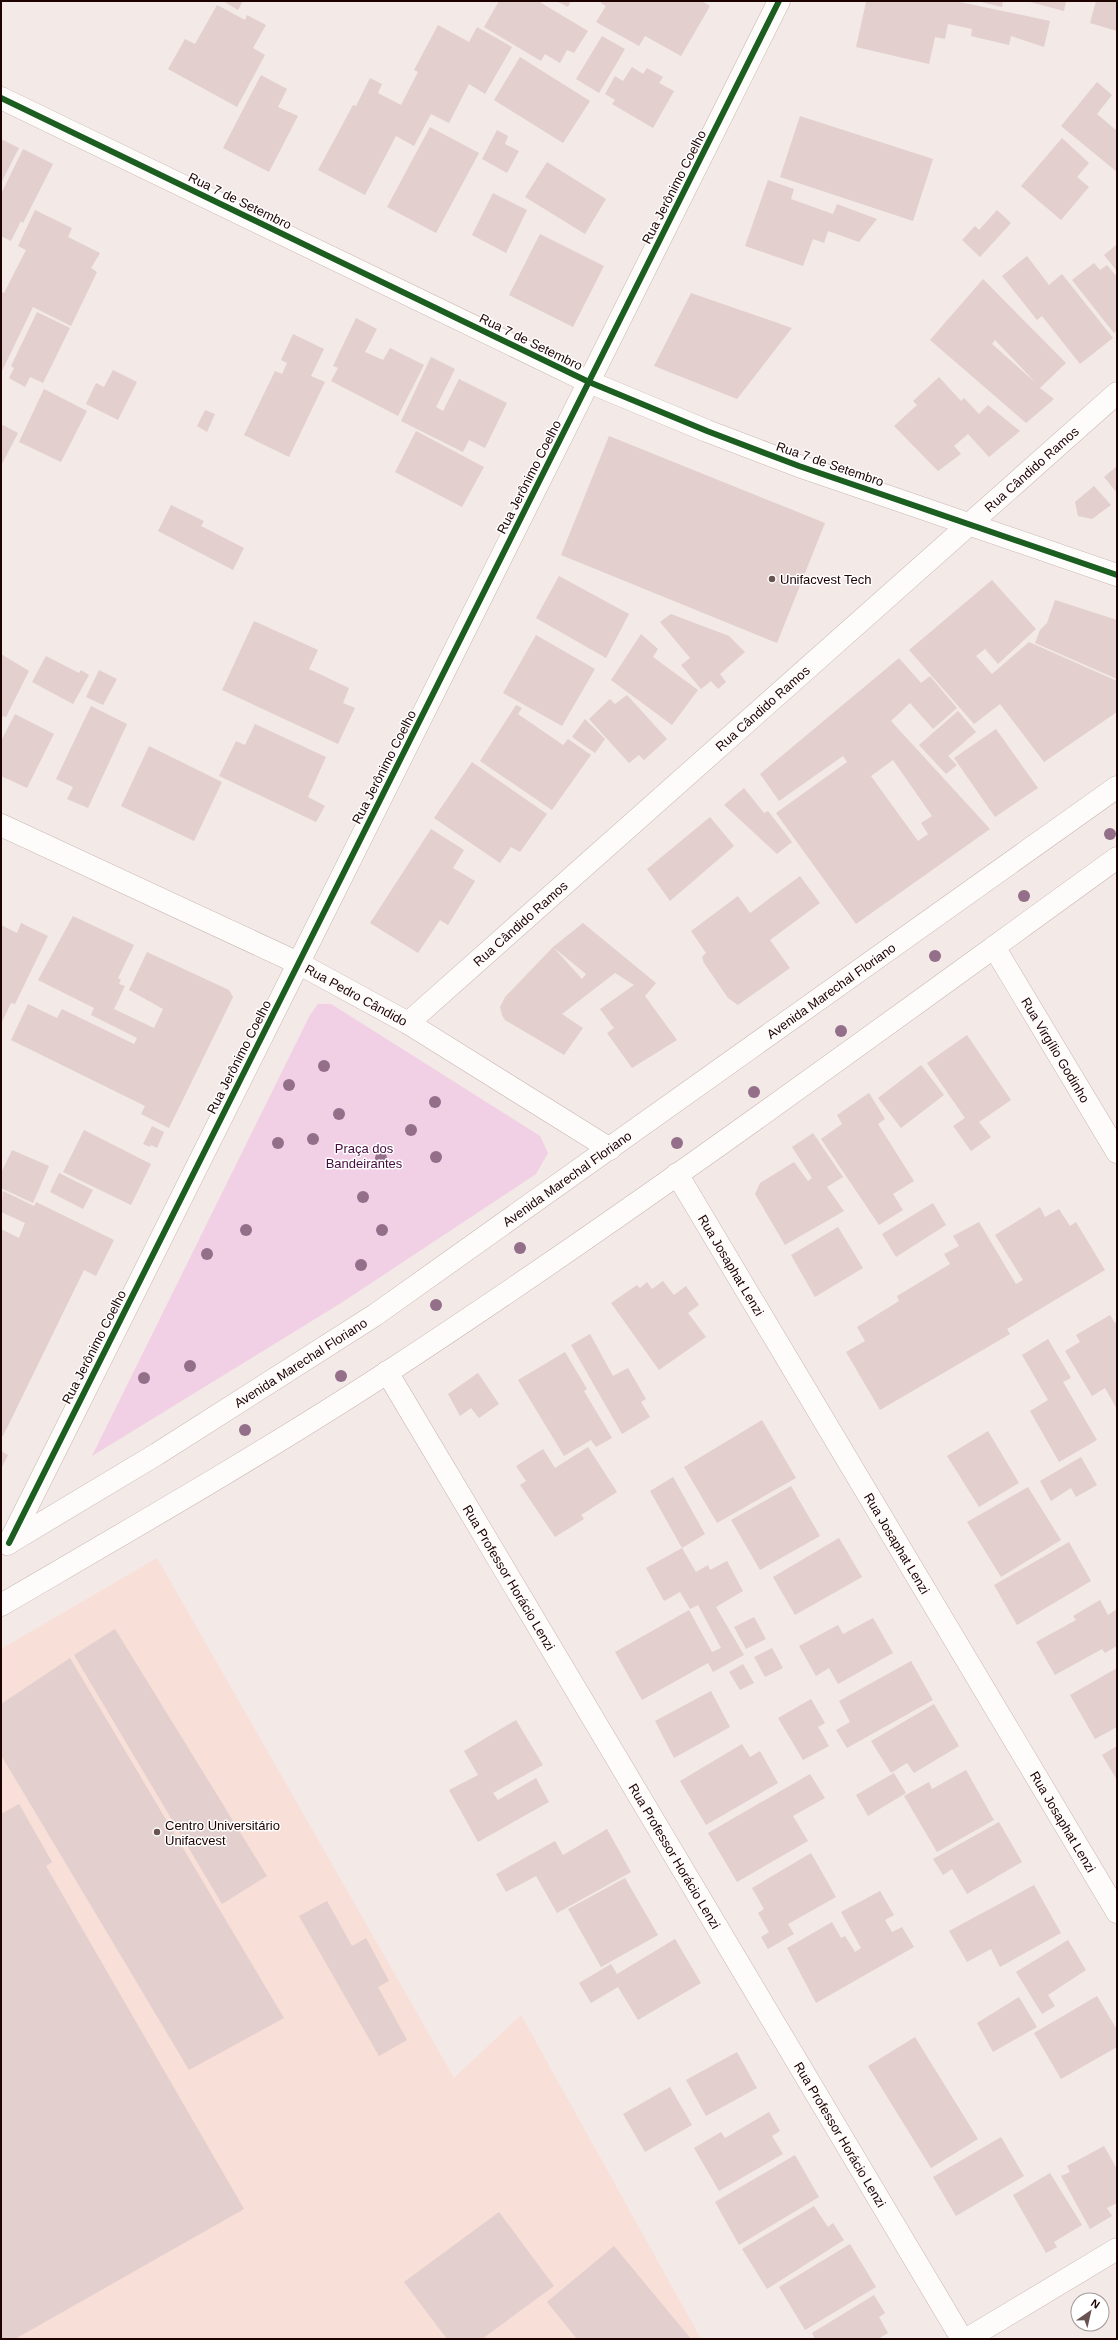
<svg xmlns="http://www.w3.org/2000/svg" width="1118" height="2340" font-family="Arial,sans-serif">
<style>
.built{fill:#f8dfd8}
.green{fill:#f1cfe4}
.building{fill:#e2cfce;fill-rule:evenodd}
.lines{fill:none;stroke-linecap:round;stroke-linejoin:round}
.street-casing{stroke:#cab6b0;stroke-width:23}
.secondary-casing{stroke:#cab6b0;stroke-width:23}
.street{stroke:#fdfcfb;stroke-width:22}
.secondary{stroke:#fdfcfb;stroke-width:22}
.cycleway-casing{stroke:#fff;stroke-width:8}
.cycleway{stroke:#1b5e20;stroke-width:6}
.tree{fill:#946f8a}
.poi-dot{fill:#685350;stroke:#fff;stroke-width:1.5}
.labels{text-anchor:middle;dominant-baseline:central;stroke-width:3;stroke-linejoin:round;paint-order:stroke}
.street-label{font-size:13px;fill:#1d0200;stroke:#fff}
.poi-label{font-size:13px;fill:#1d0200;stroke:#fff;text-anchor:start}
.park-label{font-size:13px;fill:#460b3e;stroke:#fff}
</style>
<rect width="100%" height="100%" fill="#f3e9e6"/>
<path class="built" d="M157,1558L454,2078L521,2015L701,2339H1V1649Z"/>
<path class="green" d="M318,1004H331L540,1136L548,1153L536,1174L341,1303L92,1456L310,1015Z"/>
<g class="building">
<path d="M223,1H243L238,10Z"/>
<path d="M499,1H538L588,31L574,53L567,50L560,63L545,54L541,61L484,27Z"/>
<path d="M556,1H571L568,7Z"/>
<path d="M602,1H702L710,6L681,56L645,36L639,46L596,22L606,6L601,3Z"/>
<path d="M863,1H955L1050,21L1044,47L1011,36L1009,45L971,36L972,29L948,24L945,39L935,37L929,64L856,47L866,2Z"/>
<path d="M977,1H1003L1002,7Z"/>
<path d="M1026,1H1066L1064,11Z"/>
<path d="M1096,1H1117V31L1090,23Z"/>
<path d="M217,5L245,20L247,15L266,25L253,48L265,55L237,107L168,69L185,39L195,44Z"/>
<path d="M438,25L469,42L477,27L512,47L485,94L469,84L449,123L431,114L414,146L396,136L365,195L318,170L353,105L356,106L370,78L382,84L378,93L401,105L418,72L414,70Z"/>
<path d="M602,36L625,49L599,93L576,79Z"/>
<path d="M520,57L590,101L563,143L494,100Z"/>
<path d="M632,67L643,74L647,68L663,77L659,83L674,91L653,128L612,104L615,100L605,94L615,76L623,81Z"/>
<path d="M261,75L287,89L278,107L298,116L269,172L223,148Z"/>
<path d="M1097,82L1112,95L1097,114L1117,131V172L1061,126Z"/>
<path d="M800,116L933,159L913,221L780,177Z"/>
<path d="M430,127L479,153L436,233L387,207Z"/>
<path d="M497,130L508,136L505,144L519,151L507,173L482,159Z"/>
<path d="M1062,138L1089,163L1077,177L1089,187L1061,220L1021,186Z"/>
<path d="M1,139L19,148L1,183Z"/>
<path d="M23,149L53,164L23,223L21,221L11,241L1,236V194Z"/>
<path d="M547,162L606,199L585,234L525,197Z"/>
<path d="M768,180L794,189L791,199L833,214L837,204L877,219L859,242L828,231L824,243L813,239L803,266L745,246Z"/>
<path d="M493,193L527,210L506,253L472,235Z"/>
<path d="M35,210L72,228L68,237L100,253L91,268L97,272L71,326L33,307L1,373V292L4,293L26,250L18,246Z"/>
<path d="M997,210L1011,223L980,257L962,240L975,226L979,230Z"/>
<path d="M540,234L604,266L573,327L509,295Z"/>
<path d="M1116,245L1117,246V271L1104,255Z"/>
<path d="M1027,256L1049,285L1062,274L1113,338L1080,364L1042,316L1037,320L1002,276Z"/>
<path d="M1094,263L1100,270L1107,265L1117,277V330L1114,333L1072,280Z"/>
<path d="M983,279L1066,363L1040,388L1054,399L1026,423L930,340ZM995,340L1037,384L992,344Z"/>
<path d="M691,293L792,328L737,399L654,366Z"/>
<path d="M37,312L70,328L43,383L30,377L25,387L9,378L14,368L11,366Z"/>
<path d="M356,318L377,329L365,352L383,360L390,348L424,365L398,416L331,381L338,368L333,366Z"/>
<path d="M293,334L324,349L311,376L325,382L289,457L244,435L275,371L282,374L287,363L281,360Z"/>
<path d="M431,357L455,369L436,407L443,411L459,379L507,403L485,448L469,440L463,452L401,421Z"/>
<path d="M113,370L137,382L118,420L86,404L96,383L104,387Z"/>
<path d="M939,377L961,401L964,398L979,414L988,405L1020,431L989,457L968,434L954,446L961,454L938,471L894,426L917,405L913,401Z"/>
<path d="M44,389L87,411L61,462L19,442Z"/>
<path d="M205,410L215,414L207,432L197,426Z"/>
<path d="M3,425L18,433L1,466V428Z"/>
<path d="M416,431L484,467L462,507L395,472Z"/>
<path d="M609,436L825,523L777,643L561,555Z"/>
<path d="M1117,466V493L1104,477Z"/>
<path d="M1094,486L1111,505L1092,519L1078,516L1075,502Z"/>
<path d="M171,505L204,521L201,526L244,548L233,570L158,531Z"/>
<path d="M559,576L629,614L606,658L536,618Z"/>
<path d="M992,580L1036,629L998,664L985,649L976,656L992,674L1029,642L1117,681V712L1044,762L1000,704L974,724L909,650Z"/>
<path d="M1055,600L1117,620V679L1035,643L1040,630L1047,623Z"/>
<path d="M671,614L729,636L745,652L720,674L726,682L718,689L711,681L701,689L681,665L690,658L660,622Z"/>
<path d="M254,621L318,650L309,669L349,688L343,703L355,708L338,744L222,690Z"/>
<path d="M641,634L658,649L653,657L698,690L672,725L611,680Z"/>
<path d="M536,635L595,669L562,726L503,693Z"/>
<path d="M1,654L29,671L6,717L3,716L1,721Z"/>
<path d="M46,656L79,673L81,670L89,675L73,704L32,682Z"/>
<path d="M899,658L921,683L930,676L957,708L933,729L910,703L891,721L990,829L856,924L776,813L847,762L843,756L779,801L760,774ZM893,760L932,816L921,823L928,834L918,841L871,776Z"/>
<path d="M99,670L117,679L103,705L86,697Z"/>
<path d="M627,695L667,739L644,760L639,755L629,763L589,719L610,699L615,704Z"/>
<path d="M516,705L522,708L518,714L563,745L568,739L591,755L552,810L480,761Z"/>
<path d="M91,706L127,724L88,808L67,799L73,787L56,779Z"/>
<path d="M958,711L976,732L948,756L957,765L946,774L919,745Z"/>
<path d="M15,714L54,734L27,788L1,776V741Z"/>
<path d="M585,719L605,739L595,753L572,737Z"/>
<path d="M255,724L326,757L308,797L325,806L316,822L219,776L236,741L245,745Z"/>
<path d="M996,729L1038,788L995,817L954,758Z"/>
<path d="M149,746L222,782L194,841L121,806Z"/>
<path d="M472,762L547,814L520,852L511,847L500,863L434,818Z"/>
<path d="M744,788L764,813L768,811L792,842L777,854L724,805Z"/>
<path d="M710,817L734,846L670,901L647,869Z"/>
<path d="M431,829L464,850L453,868L475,881L448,925L440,920L418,953L370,923Z"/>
<path d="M800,876L820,903L770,940L790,968L738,1005L728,998L704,963L702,957L706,953L691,931L738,896L750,913Z"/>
<path d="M73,916L134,945L118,978L121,980L119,984L125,986L114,1009L154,1028L163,1009L129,990L147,952L229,990L233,997L169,1128L141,1114L145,1106L11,1040L28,1004L57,1018L62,1009L134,1044L137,1038L91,1015L94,1008L38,980Z"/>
<path d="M21,923L48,936L15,1004L11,1003L1,1024V925L17,933Z"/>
<path d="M583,923L656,983L645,996L677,1040L632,1068L607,1033L614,1028L600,1009L634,985L615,973L562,1014L583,1028L564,1055L505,1020L502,1015L500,1007L505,997L553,947ZM553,947L586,974L582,979Z"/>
<path d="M967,1035L1011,1100L979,1122L991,1137L971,1151L953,1126L965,1118L927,1063Z"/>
<path d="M921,1065L944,1095L901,1128L878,1098Z"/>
<path d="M869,1093L885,1119L878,1124L914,1181L893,1194L903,1210L879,1225L821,1139L842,1124L837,1115Z"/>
<path d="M152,1126L164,1132L157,1148L151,1145L150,1147L143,1144Z"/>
<path d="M84,1130L151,1164L131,1205L63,1172Z"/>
<path d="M813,1133L843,1177L827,1187L844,1211L785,1245L755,1194L760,1183L794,1162L808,1181L812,1178L792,1147Z"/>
<path d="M12,1150L49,1166L33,1203L1,1188V1173Z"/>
<path d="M59,1173L93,1190L83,1209L50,1192Z"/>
<path d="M3,1191L34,1206L36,1202L114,1240L96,1276L84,1270L3,1436L1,1435V1229L19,1238L25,1223L1,1212Z"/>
<path d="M933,1203L946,1225L896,1257L882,1234Z"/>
<path d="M1040,1207L1045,1217L1059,1209L1070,1226L1076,1222L1105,1270L1007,1329L1010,1334L880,1410L846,1352L865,1341L857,1327L899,1301L897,1296L950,1264L944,1254L959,1246L953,1236L979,1222L1016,1284L1023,1280L995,1235Z"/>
<path d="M838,1227L863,1268L815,1297L791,1255Z"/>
<path d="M663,1281L674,1295L686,1286L699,1305L688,1313L706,1337L659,1370L611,1303L637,1285L640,1288L647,1282L652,1289Z"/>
<path d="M1110,1315L1115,1323L1117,1321V1409L1105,1388L1092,1396L1065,1351L1080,1342L1076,1335Z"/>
<path d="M590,1334L613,1376L628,1368L646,1399L641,1402L650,1417L622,1434L571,1345Z"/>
<path d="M1048,1339L1071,1378L1063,1382L1097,1440L1059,1462L1030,1411L1048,1400L1022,1355Z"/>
<path d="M565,1352L587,1389L584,1391L612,1438L596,1447L591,1440L564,1456L518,1380Z"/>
<path d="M478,1373L499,1404L479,1418L471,1408L460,1416L448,1394Z"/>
<path d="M762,1420L796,1478L717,1523L684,1467Z"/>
<path d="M988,1431L1019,1483L979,1507L947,1456Z"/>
<path d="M588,1447L617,1492L581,1515L584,1519L555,1537L520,1485L526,1481L516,1466L543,1449L555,1468Z"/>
<path d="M1,1451L8,1455L1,1469Z"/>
<path d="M1081,1457L1097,1485L1076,1497L1071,1488L1051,1501L1040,1481Z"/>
<path d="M673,1477L705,1534L682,1548L650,1491Z"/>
<path d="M791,1486L820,1536L760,1570L731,1520Z"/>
<path d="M1028,1487L1061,1540L1001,1577L967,1522Z"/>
<path d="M839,1538L862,1577L795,1615L773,1577Z"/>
<path d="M1069,1542L1091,1581L1017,1625L994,1585Z"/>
<path d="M682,1548L696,1572L708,1565L710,1570L727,1561L743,1591L716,1607L744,1655L713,1672L708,1663L642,1700L615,1652L689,1610L712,1652L721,1648L698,1605L690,1609L680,1592L664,1601L646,1568Z"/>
<path d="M1100,1600L1108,1615L1117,1609V1646L1105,1653L1102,1649L1055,1675L1036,1642L1076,1620L1073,1616Z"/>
<path d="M754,1617L766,1639L746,1649L734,1627Z"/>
<path d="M873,1618L893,1653L838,1684L829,1668L816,1676L799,1646L838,1625L843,1634Z"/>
<path d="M115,1629L267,1876L222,1904L74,1655Z"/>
<path d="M772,1648L783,1668L765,1677L754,1657Z"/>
<path d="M70,1658L284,2018L189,2070L1,1755V1704Z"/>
<path d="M911,1661L933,1700L847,1748L836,1730L850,1722L839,1701Z"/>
<path d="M743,1664L754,1683L740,1690L729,1672Z"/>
<path d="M1117,1668V1727L1095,1739L1070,1695Z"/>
<path d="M711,1691L730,1727L674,1758L655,1721Z"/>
<path d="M811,1699L825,1723L818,1727L829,1746L803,1760L778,1718Z"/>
<path d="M934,1704L959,1746L914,1773L907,1763L891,1773L871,1741Z"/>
<path d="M516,1720L543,1765L493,1793L498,1800L536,1778L549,1802L478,1842L449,1790L478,1775L464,1751Z"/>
<path d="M742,1744L750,1757L760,1751L778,1783L706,1825L680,1781Z"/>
<path d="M1117,1746V1780L1102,1755Z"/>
<path d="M966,1770L994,1820L937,1852L904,1796L929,1782L932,1789Z"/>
<path d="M894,1773L906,1793L868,1816L856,1795Z"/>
<path d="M810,1774L825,1798L793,1816L808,1841L737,1882L708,1833Z"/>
<path d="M19,1804L52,1862L46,1866L244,2209L15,2339H1V1814Z"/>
<path d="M999,1822L1022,1862L967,1894L952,1869L943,1875L933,1859Z"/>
<path d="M607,1829L631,1872L557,1913L536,1876L506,1892L496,1874L555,1841L563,1855Z"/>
<path d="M811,1853L836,1897L788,1924L794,1934L768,1949L761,1937L769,1932L758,1913L764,1909L752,1888Z"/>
<path d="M625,1878L658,1935L601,1967L568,1909Z"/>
<path d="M1034,1885L1061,1933L1000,1967L991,1949L967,1962L949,1931Z"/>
<path d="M880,1891L894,1915L885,1920L892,1932L902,1927L914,1947L816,2003L787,1948L832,1922L841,1938L845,1936L855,1952L861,1948L841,1912Z"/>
<path d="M327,1901L352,1946L366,1938L389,1981L378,1987L407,2040L379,2056L299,1916Z"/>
<path d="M675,1939L701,1983L638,2020L618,1987L591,2003L579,1983L611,1964L617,1974Z"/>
<path d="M1068,1940L1086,1970L1048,1995L1055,2006L1042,2014L1016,1972Z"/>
<path d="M1097,1996L1117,2030V2047L1061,2079L1034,2033Z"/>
<path d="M1019,1997L1037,2027L993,2052L977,2023Z"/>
<path d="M915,2037L978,2139L931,2168L868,2066Z"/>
<path d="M737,2052L757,2088L706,2116L686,2080Z"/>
<path d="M670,2087L692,2125L645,2152L623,2114Z"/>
<path d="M769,2112L780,2131L772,2136L783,2154L719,2191L694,2148L721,2132L725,2138Z"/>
<path d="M1001,2137L1024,2176L956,2216L933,2177Z"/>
<path d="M1104,2146L1117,2169V2203L1107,2208L1112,2216L1090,2229L1061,2176L1070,2172L1067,2166Z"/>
<path d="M795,2155L819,2197L739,2245L715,2202Z"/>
<path d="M1050,2173L1082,2225L1054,2242L1057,2247L1046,2253L1013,2195Z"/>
<path d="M814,2206L828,2227L833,2223L844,2240L767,2289L742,2249Z"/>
<path d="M499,2212L554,2286L482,2339H447L404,2282Z"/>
<path d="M850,2244L876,2287L805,2330L779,2287Z"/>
<path d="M614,2246L691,2339H577L547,2302Z"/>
<path d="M874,2295L885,2313L879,2317L888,2333L878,2339H815L812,2333Z"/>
</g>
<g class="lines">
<defs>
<g id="street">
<path id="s1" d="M994,947L1117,1152"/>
<path id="s2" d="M677,1174L1117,1912"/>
<path id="s3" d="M387,1372L962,2339"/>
<path d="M967,2339L1117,2249"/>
</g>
<g id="secondary">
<path d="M1,98L589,382L707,431L799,466L1117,575"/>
<path id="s4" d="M1,825L298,963L408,1023L610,1149"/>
<path id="s5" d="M408,1023L1117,393"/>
<path d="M9,1543L779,1"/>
<path id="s6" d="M7,1544L157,1454L375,1315L1117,787"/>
<path d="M1,1605C131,1529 262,1454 388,1372C637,1209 876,1032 1117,858"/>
</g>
</defs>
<use href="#street" class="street-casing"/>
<use href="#secondary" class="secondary-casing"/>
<use href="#street" class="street"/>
<use href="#secondary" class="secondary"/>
<defs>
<g id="cycleway">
<path d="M1,98L589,382L707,431L799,466L1117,575"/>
<path d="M9,1543L779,1"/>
</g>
</defs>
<use href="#cycleway" class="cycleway-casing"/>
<use href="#cycleway" class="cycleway"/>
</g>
<g class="tree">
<circle cx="1110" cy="834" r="6"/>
<circle cx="1024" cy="896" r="6"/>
<circle cx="935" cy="956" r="6"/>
<circle cx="841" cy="1031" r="6"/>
<circle cx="324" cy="1066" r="6"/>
<circle cx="289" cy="1085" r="6"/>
<circle cx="754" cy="1092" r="6"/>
<circle cx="435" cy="1102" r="6"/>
<circle cx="339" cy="1114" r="6"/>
<circle cx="411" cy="1130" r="6"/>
<circle cx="313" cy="1139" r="6"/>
<circle cx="278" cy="1143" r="6"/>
<circle cx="677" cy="1143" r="6"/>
<circle cx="436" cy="1157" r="6"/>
<circle cx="381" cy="1158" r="6"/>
<circle cx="363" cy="1197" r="6"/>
<circle cx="246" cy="1230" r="6"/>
<circle cx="382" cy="1230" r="6"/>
<circle cx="520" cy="1248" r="6"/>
<circle cx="207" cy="1254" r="6"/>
<circle cx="361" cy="1265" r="6"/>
<circle cx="436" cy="1305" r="6"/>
<circle cx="190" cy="1366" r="6"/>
<circle cx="341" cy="1376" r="6"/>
<circle cx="144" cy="1378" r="6"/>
<circle cx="245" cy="1430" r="6"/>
</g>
<g class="poi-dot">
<circle cx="772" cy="579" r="4"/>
<circle cx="157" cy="1832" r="4"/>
</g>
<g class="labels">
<g class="street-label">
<text transform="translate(674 187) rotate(-63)">Rua Jerônimo Coelho</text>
<text transform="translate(240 201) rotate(26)">Rua 7 de Setembro</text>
<text transform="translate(531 342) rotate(26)">Rua 7 de Setembro</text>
<text transform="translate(830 464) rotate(19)">Rua 7 de Setembro</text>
<text stroke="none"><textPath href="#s5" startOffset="834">Rua Cândido Ramos</textPath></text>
<text transform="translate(529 477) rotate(-63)">Rua Jerônimo Coelho</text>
<text stroke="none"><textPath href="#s5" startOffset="474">Rua Cândido Ramos</textPath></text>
<text transform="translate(384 767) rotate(-63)">Rua Jerônimo Coelho</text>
<text stroke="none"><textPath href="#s5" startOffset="150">Rua Cândido Ramos</textPath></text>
<text stroke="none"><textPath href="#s6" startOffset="993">Avenida Marechal Floriano</textPath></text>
<text stroke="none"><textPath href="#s4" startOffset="394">Rua Pedro Cândido</textPath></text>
<text stroke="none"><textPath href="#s1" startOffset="120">Rua Virgílio Godinho</textPath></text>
<text transform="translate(239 1057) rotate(-63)">Rua Jerônimo Coelho</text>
<text stroke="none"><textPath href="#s6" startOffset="669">Avenida Marechal Floriano</textPath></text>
<text stroke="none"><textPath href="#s2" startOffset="106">Rua Josaphat Lenzi</textPath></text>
<text transform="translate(94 1347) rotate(-63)">Rua Jerônimo Coelho</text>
<text stroke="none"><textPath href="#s6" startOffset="345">Avenida Marechal Floriano</textPath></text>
<text stroke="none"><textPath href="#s2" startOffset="430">Rua Josaphat Lenzi</textPath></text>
<text stroke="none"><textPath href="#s3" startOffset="239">Rua Professor Horácio Lenzi</textPath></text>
<text stroke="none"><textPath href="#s2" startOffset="754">Rua Josaphat Lenzi</textPath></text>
<text stroke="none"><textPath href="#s3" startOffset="563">Rua Professor Horácio Lenzi</textPath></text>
<text stroke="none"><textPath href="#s3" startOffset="887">Rua Professor Horácio Lenzi</textPath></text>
</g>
<g class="poi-label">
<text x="780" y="579">Unifacvest Tech</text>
<text x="165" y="1825">Centro Universitário<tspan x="165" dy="15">Unifacvest</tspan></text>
</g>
<g class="park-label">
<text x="364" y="1148">Praça dos<tspan x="364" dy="15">Bandeirantes</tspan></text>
</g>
</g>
<rect width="1118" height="2340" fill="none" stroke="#1d0200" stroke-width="4"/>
<g transform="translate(1090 2312) rotate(34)"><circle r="19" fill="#ffffff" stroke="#a59a99"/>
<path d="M0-3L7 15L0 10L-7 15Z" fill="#685350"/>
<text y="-6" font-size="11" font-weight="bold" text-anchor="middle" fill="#1d0200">N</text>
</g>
</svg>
